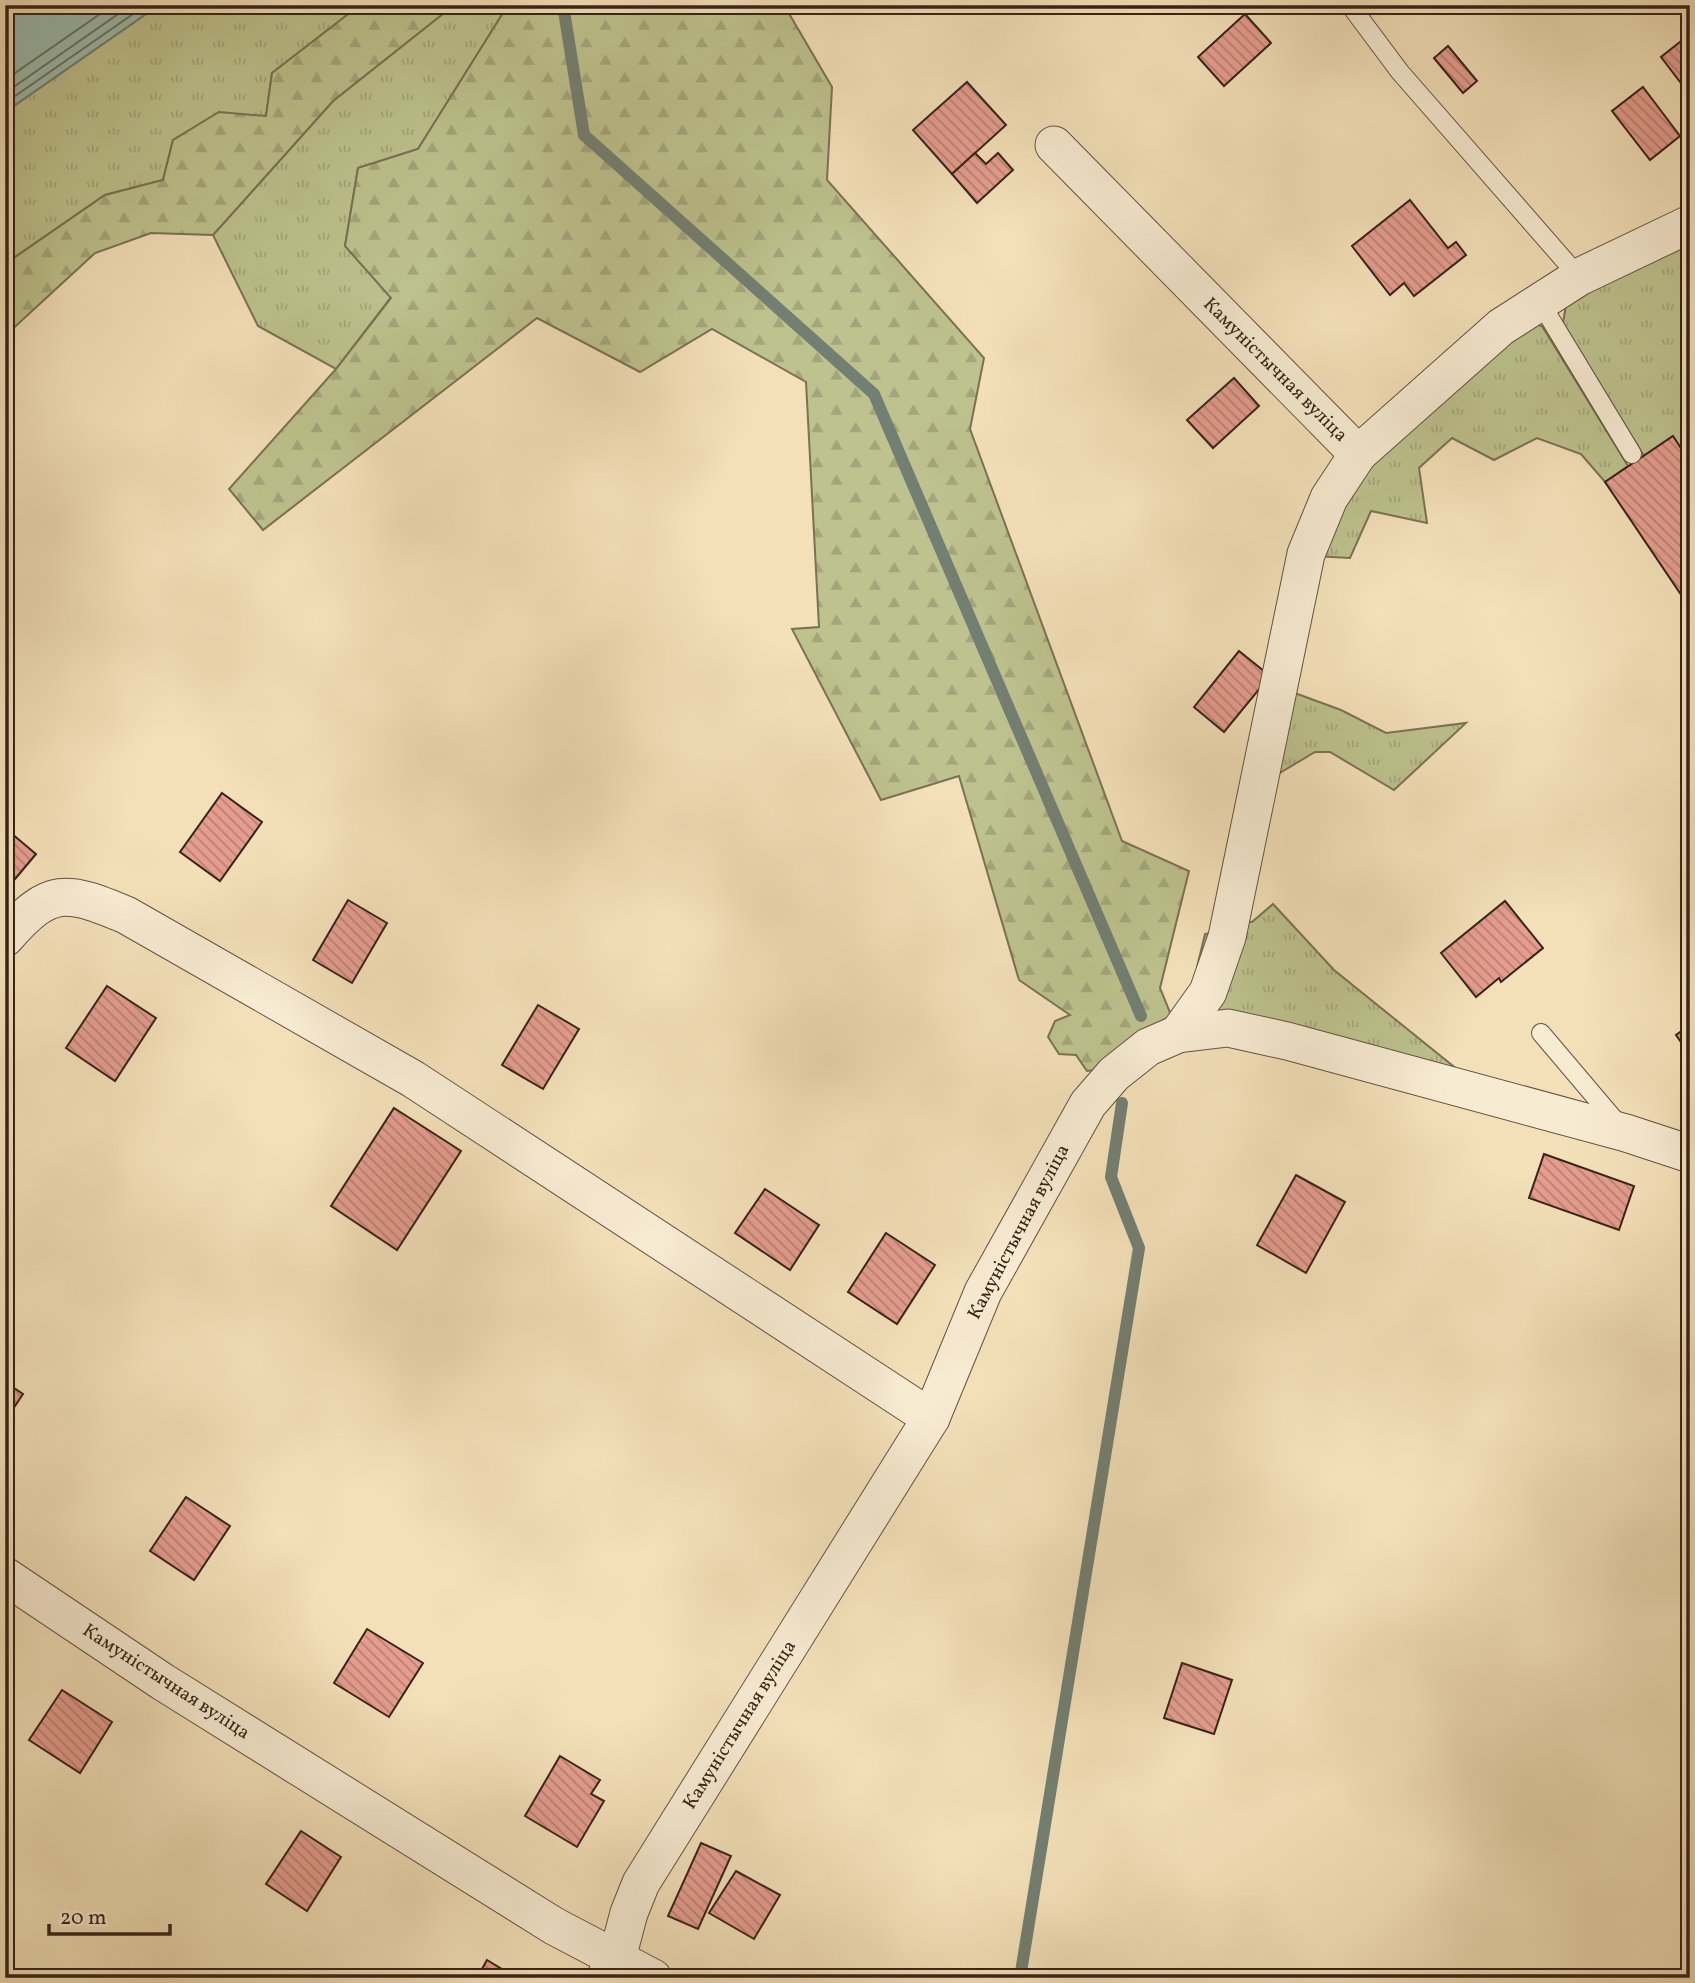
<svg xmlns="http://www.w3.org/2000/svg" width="1695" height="1983" font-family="Vollkorn,serif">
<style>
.grass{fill:url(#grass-tufts);stroke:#7a7253;stroke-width:2}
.forest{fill:url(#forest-firs);stroke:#7a7253;stroke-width:2}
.water{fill:#9bbdae;stroke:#737f72;stroke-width:2}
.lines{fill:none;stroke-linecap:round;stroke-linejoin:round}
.shore{stroke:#697063;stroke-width:2}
.stream{stroke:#737f72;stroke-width:12}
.building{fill:url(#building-back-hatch);stroke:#372318;stroke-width:2}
.service-casing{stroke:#665240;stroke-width:20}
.minor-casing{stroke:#665240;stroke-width:39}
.service{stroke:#f7ebd2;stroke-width:18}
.minor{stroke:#f7ebd2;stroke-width:37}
.labels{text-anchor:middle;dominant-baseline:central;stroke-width:7;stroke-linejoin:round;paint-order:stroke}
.street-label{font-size:19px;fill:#372318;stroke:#f7ebd2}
</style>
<defs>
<pattern id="grass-tufts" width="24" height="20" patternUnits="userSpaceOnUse" patternTransform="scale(1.75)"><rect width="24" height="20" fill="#bdc28e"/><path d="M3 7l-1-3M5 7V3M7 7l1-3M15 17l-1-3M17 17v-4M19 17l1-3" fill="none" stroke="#a3a67a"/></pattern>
<pattern id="forest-firs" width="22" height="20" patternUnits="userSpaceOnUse" patternTransform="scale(1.75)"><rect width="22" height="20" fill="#bdc28e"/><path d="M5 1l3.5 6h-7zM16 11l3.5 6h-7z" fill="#a3a67a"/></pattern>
<pattern id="building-back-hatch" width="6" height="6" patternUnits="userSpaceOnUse" patternTransform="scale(1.75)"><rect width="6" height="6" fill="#e59d8f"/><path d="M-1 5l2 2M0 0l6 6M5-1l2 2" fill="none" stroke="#ba8074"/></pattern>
</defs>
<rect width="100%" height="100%" fill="#f3e0b9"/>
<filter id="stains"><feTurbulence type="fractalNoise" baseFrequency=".00286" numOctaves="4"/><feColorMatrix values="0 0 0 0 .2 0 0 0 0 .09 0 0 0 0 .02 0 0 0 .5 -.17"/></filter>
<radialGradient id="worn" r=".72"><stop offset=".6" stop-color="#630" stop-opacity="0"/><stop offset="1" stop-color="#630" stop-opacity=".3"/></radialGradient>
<g class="grass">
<path d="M159,5H360L272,73L266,116L173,140L163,180L105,195L5,264V112Z"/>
<path d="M454,5H508L418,149L358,168L345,246L391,297L336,369L258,326L213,235L333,101Z"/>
<path d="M1690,237V462L1644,456L1563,323L1566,305Z"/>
<path d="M1531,323L1542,326L1628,466L1605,482L1581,454L1537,438L1494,460L1452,438L1419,468L1427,523L1371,511L1350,558L1314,556L1373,452Z"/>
<path d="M1292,692L1341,710L1386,733L1466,723L1394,790L1330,752H1315L1273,777Z"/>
<path d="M1273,904L1334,970L1458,1070L1175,1025L1197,995V967L1205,934L1222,930L1234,920L1252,922Z"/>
</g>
<g class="forest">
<path d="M360,5H454L333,101L213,235L151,233L95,253L5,336V264L105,195L163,180L173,140L219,112L266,116L272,73Z"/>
<path d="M508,5H784L832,87L827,180L984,358L970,429L1122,841L1189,871L1160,988L1175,1025L1104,1069L1087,1071L1076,1055L1059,1054L1048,1037L1055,1021L1070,1015L1019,980L959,776L881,800L792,629L819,627L806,382L712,329L640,372L537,318L263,530L229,489L336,369L391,298L345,246L358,168L418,149Z"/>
</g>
<path class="water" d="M5,5H159L5,112Z"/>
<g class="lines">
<g class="shore">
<path d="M5,80L113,5"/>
<path d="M5,93L131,5"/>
<path d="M5,103L146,5"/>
</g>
<g class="stream">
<path d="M563,5L584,135L874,394L1141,1016"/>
<path d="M1020,1978L1139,1248L1111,1177L1122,1103"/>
</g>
</g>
<g class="building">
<path d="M1245,14L1271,43L1224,86L1198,57Z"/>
<path d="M1690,34V95L1661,57Z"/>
<path d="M1448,46L1477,81L1463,93L1434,58Z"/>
<path d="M967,82L1006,125L952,174L913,130Z"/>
<path d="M1643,87L1680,136L1650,160L1612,111Z"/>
<path d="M975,153L986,164L998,153L1013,170L977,203L952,174Z"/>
<path d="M1410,200L1448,248L1456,242L1466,255L1414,296L1404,283L1390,295L1352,246Z"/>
<path d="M1234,378L1259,406L1213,448L1187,420Z"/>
<path d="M1673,436L1690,462V608L1605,482Z"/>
<path d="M1239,651L1270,676L1224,732L1194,707Z"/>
<path d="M222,793L262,822L220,881L180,852Z"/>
<path d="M5,828L36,854L5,891Z"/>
<path d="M348,900L387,923L352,983L313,960Z"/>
<path d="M1505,901L1543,948L1501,982L1499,978L1476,997L1441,953Z"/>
<path d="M107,986L156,1018L115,1081L66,1048Z"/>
<path d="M538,1005L579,1029L543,1089L502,1065Z"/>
<path d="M1690,1025V1055L1676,1035Z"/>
<path d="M394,1108L461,1151L397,1250L331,1206Z"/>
<path d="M1544,1154L1634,1186L1619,1230L1529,1198Z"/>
<path d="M1296,1175L1345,1202L1306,1273L1257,1245Z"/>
<path d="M765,1189L819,1225L790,1270L735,1233Z"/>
<path d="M886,1233L935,1265L897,1324L848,1292Z"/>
<path d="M5,1382L23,1394L5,1421Z"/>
<path d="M186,1497L230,1526L194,1580L150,1551Z"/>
<path d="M367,1629L423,1663L389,1717L334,1683Z"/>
<path d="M1182,1663L1232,1680L1214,1734L1164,1718Z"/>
<path d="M62,1690L112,1722L80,1773L29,1740Z"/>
<path d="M560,1756L600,1780L591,1794L604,1801L577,1847L525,1816Z"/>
<path d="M301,1831L341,1857L307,1911L266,1884Z"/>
<path d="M701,1843L731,1856L698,1929L668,1916Z"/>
<path d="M736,1871L780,1895L754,1939L709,1913Z"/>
<path d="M487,1960L517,1978H477Z"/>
<path d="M747,1969L761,1978H742Z"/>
</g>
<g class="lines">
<defs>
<g id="service">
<path d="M1350,5L1400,72L1579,277"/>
<path d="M1540,302L1632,454"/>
<path d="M1541,1033L1619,1125"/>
</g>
<g id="minor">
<path d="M1054,145L1358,454L1501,327L1579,277L1690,224"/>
<path d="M5,938C50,886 66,890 126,915L413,1079L931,1418"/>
<path d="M1178,1034L1208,992L1227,937L1306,554L1329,498L1358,454"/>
<path d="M5,1576L163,1682L554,1926L653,1978"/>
<path d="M605,1978L617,1958L629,1913L641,1883L931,1418L983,1292L1088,1104L1114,1074L1148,1047L1178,1034L1228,1028L1287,1041L1626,1133L1690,1154"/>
</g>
</defs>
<use href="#service" class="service-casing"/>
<use href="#minor" class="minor-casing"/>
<use href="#service" class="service"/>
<use href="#minor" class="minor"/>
</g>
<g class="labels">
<g class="street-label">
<text transform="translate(1275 370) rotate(45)">Камуністычная вуліца</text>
<text transform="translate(1019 1232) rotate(-62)">Камуністычная вуліца</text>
<text transform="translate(166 1682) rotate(33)">Камуністычная вуліца</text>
<text transform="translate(740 1725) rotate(-58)">Камуністычная вуліца</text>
</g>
</g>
<rect width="1695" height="1983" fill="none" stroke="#f3e0b9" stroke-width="28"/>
<rect x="7" y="7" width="1681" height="1969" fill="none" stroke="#372318" stroke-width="3.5"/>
<rect x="14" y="14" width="1667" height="1955" fill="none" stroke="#372318" stroke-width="2"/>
<path d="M49 1924v10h121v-10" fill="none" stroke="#372318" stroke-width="3.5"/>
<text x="60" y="1924" font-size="21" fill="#372318" stroke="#f7ebd2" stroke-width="5" paint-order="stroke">20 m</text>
<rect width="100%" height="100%" filter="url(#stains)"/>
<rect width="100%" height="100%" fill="url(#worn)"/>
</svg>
